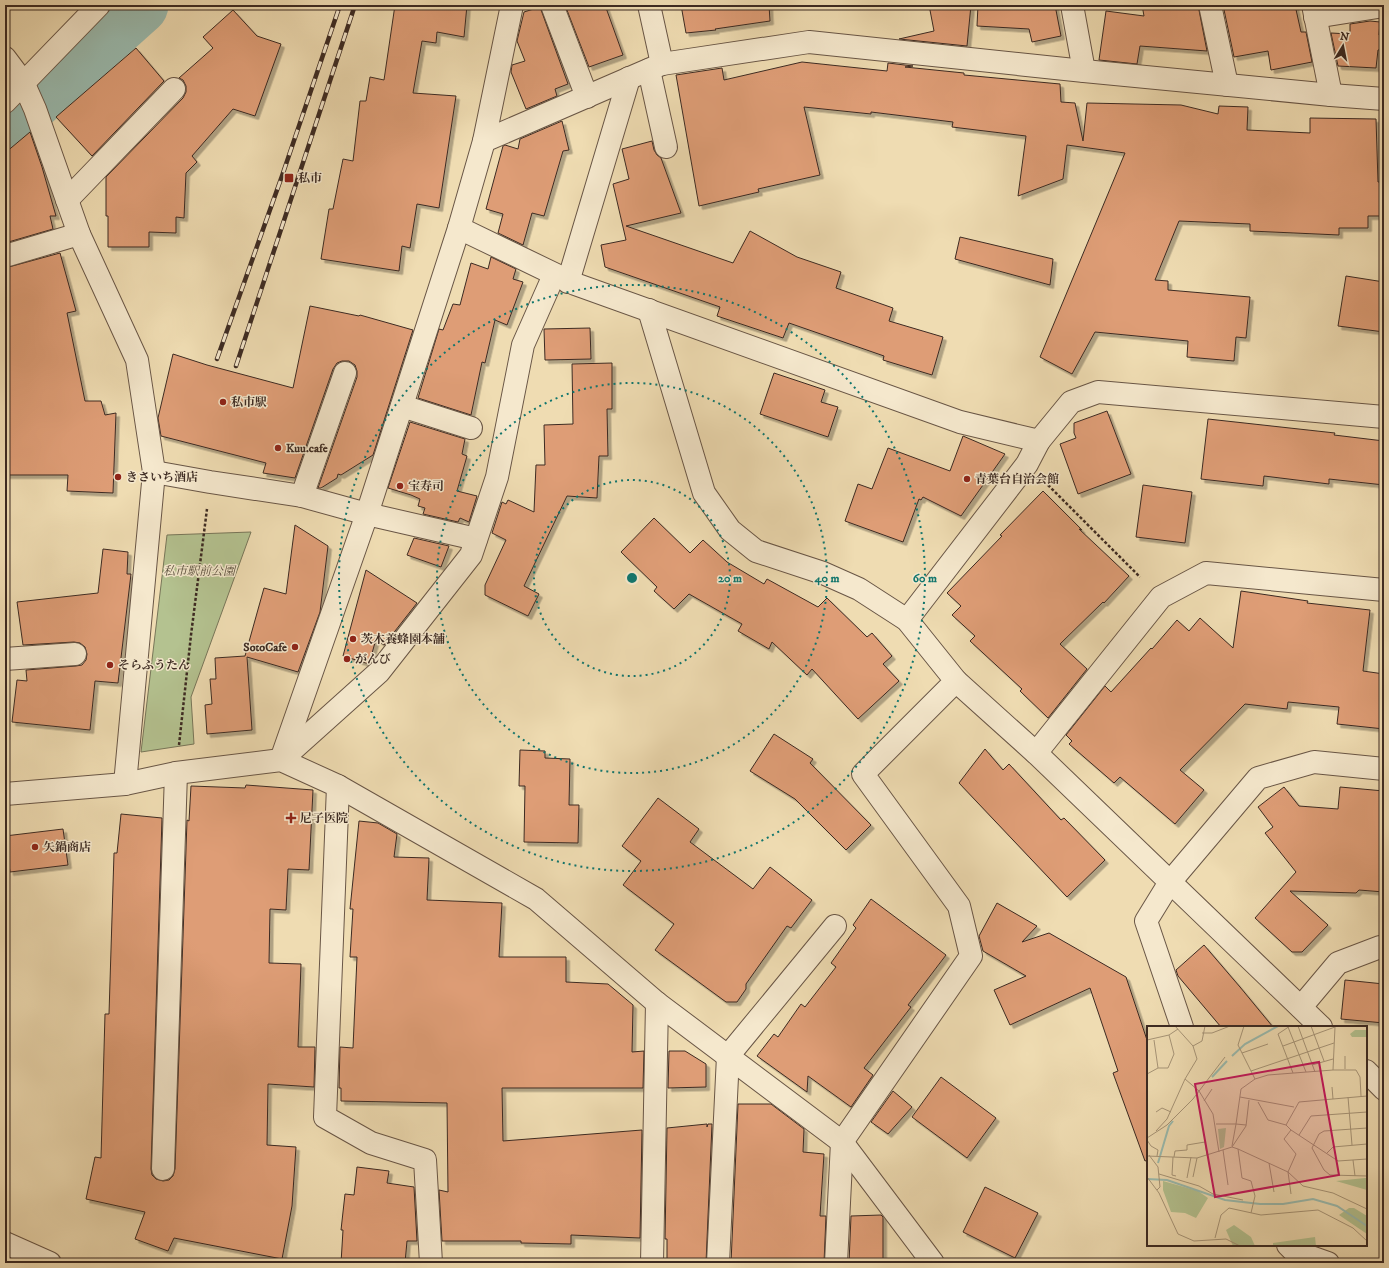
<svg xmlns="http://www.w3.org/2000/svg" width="1389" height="1268" font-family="'IM FELL DW Pica','Noto Serif JP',serif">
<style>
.green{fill:#b4c290;stroke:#787659}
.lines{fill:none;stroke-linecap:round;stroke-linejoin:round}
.river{stroke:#9abbaf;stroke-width:59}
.building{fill:#de9d76;stroke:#3c2a22;filter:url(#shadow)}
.minor-casing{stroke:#695646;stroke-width:24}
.path{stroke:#3c2a22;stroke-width:2.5;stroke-dasharray:3 2;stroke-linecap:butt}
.minor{stroke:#f5e8cd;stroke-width:22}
.rail-casing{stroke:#3c2a22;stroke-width:4.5}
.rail{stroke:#f5e8cd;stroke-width:3;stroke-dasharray:9;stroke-linecap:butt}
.ring{fill:none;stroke:#0f766e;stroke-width:2;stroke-dasharray:2 4}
.poi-dot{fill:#8f2418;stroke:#f5e8cd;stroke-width:1.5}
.labels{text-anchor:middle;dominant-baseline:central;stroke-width:3;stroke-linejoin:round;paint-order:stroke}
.poi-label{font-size:12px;font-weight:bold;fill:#3c2a22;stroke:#f5e8cd;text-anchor:start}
.park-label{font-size:12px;font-style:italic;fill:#5a503e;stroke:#f5e8cd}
.inset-river{fill:none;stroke:#9abbaf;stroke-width:2}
.inset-road{fill:none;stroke:#a79578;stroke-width:1}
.view{fill:#c2185b;fill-opacity:0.15;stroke:#c2185b;stroke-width:2}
.inset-edge{fill:none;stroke:#3c2a22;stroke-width:2}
.centre{fill:#0f766e;stroke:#f5e8cd;stroke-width:2}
.ring-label{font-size:12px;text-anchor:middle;font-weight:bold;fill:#0f766e;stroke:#f5e8cd;stroke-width:3;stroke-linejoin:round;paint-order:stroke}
</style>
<defs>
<filter id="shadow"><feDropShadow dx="3.5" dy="3.5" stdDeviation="0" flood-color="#0004"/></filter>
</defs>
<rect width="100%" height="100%" fill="#efdcb2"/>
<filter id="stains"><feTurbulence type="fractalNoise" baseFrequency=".005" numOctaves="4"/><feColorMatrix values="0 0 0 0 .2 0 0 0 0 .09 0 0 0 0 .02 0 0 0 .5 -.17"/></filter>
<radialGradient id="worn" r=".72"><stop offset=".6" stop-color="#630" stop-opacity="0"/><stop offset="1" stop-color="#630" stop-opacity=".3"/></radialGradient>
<path class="green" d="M251,532L191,697L194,744L141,752L167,535Z"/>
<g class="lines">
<path class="river" d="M5,125L139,5"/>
</g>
<g class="building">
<path d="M395,5H467L464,37L437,32L436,43L422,41L413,93L456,96L439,208L417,204L410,248L402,246L399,271L321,259L329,209H333L343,159L353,161L360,101H366L370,77L384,80Z"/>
<path d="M565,5H605L623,55L589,67Z"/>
<path d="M681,5H769L770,21L715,29L716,30L686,33Z"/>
<path d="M929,5H971L967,46L899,39L934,31Z"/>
<path d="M978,5H1055L1061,36L1032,42L1029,29L977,26Z"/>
<path d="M1142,5H1198L1207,51L1140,46L1137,64L1099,60L1106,11L1144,16Z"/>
<path d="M1223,5H1295L1301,32H1306L1312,62L1271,70L1268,51L1234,57Z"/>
<path d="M540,7L568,84L555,89L557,96L526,109L511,72L512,65L525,61L517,41L524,12Z"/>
<path d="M233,10L257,36L281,44L255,116L233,109L192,156L197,162L186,173L184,218L176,217V233L149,232V247H108V216H106V177L183,98L186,92V86L183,80L179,78L213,48L203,37Z"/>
<path d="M1370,21L1380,22L1379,35L1384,36V49L1378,50L1376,68L1338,66L1331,33L1350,34V24Z"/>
<path d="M136,48L164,81L92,156L56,117Z"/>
<path d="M802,62L887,71L888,63L913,66L905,67L964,73V75L1060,84L1061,102L1075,103L1083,141L1087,103L1181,105L1218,114L1219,106L1248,107L1247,130L1310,133V118L1376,119L1378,182H1384V216H1368V228H1339V235L1250,231V224L1179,221L1155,280L1168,281V290L1250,297L1246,338L1236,337L1234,361L1187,357L1188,341L1095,332L1072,374L1040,357L1125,153L1067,145L1063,179L1018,196L1026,136L952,127L953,122L871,112V114L804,107L820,175L758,189L759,192L699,206L676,75L722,68L724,80Z"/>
<path d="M562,121L569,150L563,151L544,216L532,213L523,245L498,233L503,214L486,209L503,146L505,145L518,149L520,139Z"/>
<path d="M30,132L42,167L56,216H50L53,229L5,243V153Z"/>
<path d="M652,141L654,150L657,155L661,158L681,213L626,226L733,263L750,231L797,257L841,272L836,288L893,308L889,321L943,337L932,375L883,360L884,356L789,323L783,338L717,316L720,307L605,267L601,245L626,240L613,184L629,179L622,149Z"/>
<path d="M960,237L1053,259L1050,285L955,259Z"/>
<path d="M60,253L76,311L67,313L85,401H101L105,415L116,413L113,493L67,491L68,475H5V268Z"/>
<path d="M491,257L516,269L513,279L523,282L507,325L495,320L485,363L482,362L471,415L418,398L439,329L443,330L453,304L460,305L471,263L488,269Z"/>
<path d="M1346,276L1384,282V332L1338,326Z"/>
<path d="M310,306L359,316L360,315L413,330L373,455L341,475L338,474L337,478L321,488H318L357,377V371L355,365L349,361H342L337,363L333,369L295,478L263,473L266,463L161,436L158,418L173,354L207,365L293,388Z"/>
<path d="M590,328L591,359L545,360L544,329Z"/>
<path d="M612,363V409H607L608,456H599L597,498L567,496L524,586L539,594L528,616L485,595V585L506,540L492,533L502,502L506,504L508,500L534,512L536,465H545L544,425L573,424L572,364Z"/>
<path d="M774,373L825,390L821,402L838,407L828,437L760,414Z"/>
<path d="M1107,411L1131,474L1078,494L1060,444L1076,438L1074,433V423Z"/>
<path d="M1208,419L1335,433L1334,435L1384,441V485L1329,479V484L1264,476L1263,486L1201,479Z"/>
<path d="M410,422L465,439L462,454L467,456L457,491L477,496L469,522L460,518L458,522L423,514L425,508L418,506L420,499L411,495L388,488Z"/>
<path d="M963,436L1005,454L961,516L923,497L921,500L919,499L903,542L845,521L858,484L872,489L888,448L950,471Z"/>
<path d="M1143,485L1192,492L1185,543L1136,537Z"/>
<path d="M1043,491L1082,530L1079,529L1129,576L1104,603L1103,602L1060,644L1087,669L1048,718L1020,691L1022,689L970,641L975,636L952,615L961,606L947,593L1002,536L1000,535Z"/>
<path d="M654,518L690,553L703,540L727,562L764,584L767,579L818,607L827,598L867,637L872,633L892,656L883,664L899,681L858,719L812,669L807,675L772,642L769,649L738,631L742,624L689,594L674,609L654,591L657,587L621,552Z"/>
<path d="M295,525L328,546L320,612L298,672L247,657L252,730L207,734L205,705L212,704L210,679H216L215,658L245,656L264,588L286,594Z"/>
<path d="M414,538L449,546L441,567L407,555Z"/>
<path d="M103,549L128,552L127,574H131L118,683L95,681L90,730L12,722L17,680L27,681L26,670L76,666L82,665L86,660L87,654L85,647L80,643L74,642L23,645L17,602L98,593Z"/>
<path d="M366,570L417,603L384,645L376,639L369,664L343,656Z"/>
<path d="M1241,591L1308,601L1307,603L1370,610L1363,671L1384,674V729L1337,724L1339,707L1288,702L1287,709L1245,704L1180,770L1204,790L1175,824L1120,777L1114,783L1069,744L1072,741L1066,735L1105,686L1111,692L1151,648L1152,649L1177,620L1189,631L1200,618L1233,648Z"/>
<path d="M774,734L813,759L810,763L871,825L846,850L795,799L750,771Z"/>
<path d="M985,749L1003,770L1009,764L1061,820L1064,818L1105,860L1067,897L959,783Z"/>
<path d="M520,750L545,751V758L570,759L569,805H579L578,843L524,842L525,786H519Z"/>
<path d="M246,785L313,790L309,870L288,869L286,910L270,909L269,963L301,964L298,1047H315L314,1087L268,1084L267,1145L296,1147L292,1206L282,1259L174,1238L168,1251L135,1239L145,1212L86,1199L95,1157L101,1158L105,1014H109L114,853H117L121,814L162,818L151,1169L152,1175L156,1179L163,1181L169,1180L173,1176L175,1169L187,820L189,821L191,786L245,788Z"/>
<path d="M1284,787L1299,806L1338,809L1340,787L1384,791V892L1359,890L1356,893L1290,891L1328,925L1302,952H1292L1255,918L1296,872L1265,833L1273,827L1258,807Z"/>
<path d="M658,798L699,829L690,842L753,889L770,867L812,900L791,928L787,926L746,984V989L737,1002H726L655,950L674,924L623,885L641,861L622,846Z"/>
<path d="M359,821L378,823L397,834L394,857L429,858L427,900L502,903L499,957H566V982L608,984L633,1005L632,1052L644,1051L643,1088H502L503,1141L642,1130L640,1238L571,1235V1244L521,1243V1241H442L439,1190L448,1192L447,1103L341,1101V1088H339L340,1047L353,1048L357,957H350L353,909H350Z"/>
<path d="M63,829L68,865L10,872L5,836Z"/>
<path d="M871,899L946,955L908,1005L911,1007L864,1068L873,1075L851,1107L808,1076L807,1092L757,1056L774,1034L778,1037L801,1004L805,1007L836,967L831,963L856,928L853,925Z"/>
<path d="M997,903L1037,926L1022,942L1049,933L1126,977L1148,1043V1160L1145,1161L1113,1073L1118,1071L1090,988L1010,1025L994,990L1026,976L983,951L979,936Z"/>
<path d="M1204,945L1240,987L1273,1027H1221L1178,976L1176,970Z"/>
<path d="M1345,980L1384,984V1023L1341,1019Z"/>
<path d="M669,1051H685L706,1064V1087L668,1088Z"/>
<path d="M941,1077L996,1118L967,1158L912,1117Z"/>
<path d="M893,1091L912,1107L888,1134L871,1122Z"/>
<path d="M738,1104H771L804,1129L803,1152L824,1154L820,1216H826L824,1263H731Z"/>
<path d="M707,1124V1127L708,1124H712L706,1263H667V1239H665L667,1128Z"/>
<path d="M357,1167L389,1171L387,1183L414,1187L417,1241H407L405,1263H341L343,1230H341L345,1194L354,1195Z"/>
<path d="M985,1187L1038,1213L1015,1258L963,1232Z"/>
<path d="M881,1215L883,1217V1263H849L851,1216Z"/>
</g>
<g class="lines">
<defs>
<g id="minor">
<path d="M552,5L587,97"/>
<path d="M649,5L662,64"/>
<path d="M1072,5L1084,71"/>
<path d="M1210,5L1227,85"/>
<path d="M1313,5L1331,95"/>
<path d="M1315,17L1384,6"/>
<path d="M5,58L23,82L35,109L79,234L137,360L154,472L125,784"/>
<path d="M649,70L666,147"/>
<path d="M5,102L99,5"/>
<path d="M484,141L512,5"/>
<path d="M67,200L174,89"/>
<path d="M459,228L575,284L960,422L1039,441"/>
<path d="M5,256L79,234"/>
<path d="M568,282L629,78"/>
<path d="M402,406L471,428"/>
<path d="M154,472L210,482L302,496L367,514L459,228L484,141L662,64L809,42L1084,71L1331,95L1384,99"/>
<path d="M302,496L345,373"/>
<path d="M907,620L1027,464L1039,441L1071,402L1098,392L1384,417"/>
<path d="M5,659L75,654"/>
<path d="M956,681L1036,753L1321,1027"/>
<path d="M1036,753L1161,597L1206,573L1384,590"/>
<path d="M282,757L367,514L476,539"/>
<path d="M281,760L379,672L471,555L497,477L523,345L554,275"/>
<path d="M338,786L536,899L657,1003L842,1142L971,956L959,906L863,774L956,681L907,620L859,589L823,573L756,551L730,530L704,493L649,310"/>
<path d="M5,794L125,784L176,773L281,760L338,786L325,1117L371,1143L425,1160L431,1263"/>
<path d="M1301,1007L1338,963L1380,947H1384"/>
<path d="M1182,1027L1146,921L1170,882L1258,778L1314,762L1384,769"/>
<path d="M1366,1071L1384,1089"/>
<path d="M842,1142L933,1263"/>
<path d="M163,1169L176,773"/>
<path d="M5,1243L50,1263"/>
<path d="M1288,1245L1294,1251L1328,1263"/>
<path d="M652,1263L657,1003"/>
<path d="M718,1263L728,1056L835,926"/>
<path d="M836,1263L842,1142"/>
</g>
</defs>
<use href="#minor" class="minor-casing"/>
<g class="path">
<path d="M1048,485L1140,577"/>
<path d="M179,745L191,635L207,509"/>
</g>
<use href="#minor" class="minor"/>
<defs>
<g id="rail">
<path d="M217,359L282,176L340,5"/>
<path d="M236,366L355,5"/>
</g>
</defs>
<use href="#rail" class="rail-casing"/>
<use href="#rail" class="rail"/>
</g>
<g class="ring">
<circle cx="632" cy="578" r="98"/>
<circle cx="632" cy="578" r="195"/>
<circle cx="632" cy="578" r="293"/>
</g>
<g class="poi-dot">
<rect x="284" y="173" width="10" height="10" rx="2"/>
<circle cx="223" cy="402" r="4"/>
<circle cx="278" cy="448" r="4"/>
<circle cx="118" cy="477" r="4"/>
<circle cx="967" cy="479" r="4"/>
<circle cx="400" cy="486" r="4"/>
<circle cx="353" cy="639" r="4"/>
<circle cx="295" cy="647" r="4"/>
<circle cx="347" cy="659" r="4"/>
<circle cx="110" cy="665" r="4"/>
<path d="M289 812h4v4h4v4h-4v4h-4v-4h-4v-4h4z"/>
<circle cx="35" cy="847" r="4"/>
</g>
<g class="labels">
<g class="poi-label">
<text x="298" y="178">私市</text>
<text x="231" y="402">私市駅</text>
<text x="286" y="448">Kuu.cafe</text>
<text x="126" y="477">きさいち酒店</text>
<text x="975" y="479">青葉台自治会館</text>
<text x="408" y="486">宝寿司</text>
<text x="361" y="639">茨木養蜂園本舗</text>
<text x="287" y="647" text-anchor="end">SotoCafe</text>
<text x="355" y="659">がんび</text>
<text x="118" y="665">そらふうたん</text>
<text x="300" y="818">尼子医院</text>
<text x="43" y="847">矢鍋商店</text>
</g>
<g class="park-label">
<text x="199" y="571">私市駅前公園</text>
</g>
</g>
<g transform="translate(1147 1026)">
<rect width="220" height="220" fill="#efdcb2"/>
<path d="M208,4H220V11H205L203,8ZM79,102L77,121L73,123L71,103ZM220,152V164L189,155L218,152ZM16,155L51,165L61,172L49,192L38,187L24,186L16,164ZM202,182H207L220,190V208L192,189ZM87,199L104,211L108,220H86L79,204ZM168,211L169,220H126V217Z" fill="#b4c290"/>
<path class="inset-river" d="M85,30L98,18L131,0M65,51L80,35M11,137L22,100L26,95M0,153L20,154L78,174L113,178H136L166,173L190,180L220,200"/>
<path class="inset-road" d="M28,0L46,20L50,33L38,53L52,65L66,88L72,126M97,0L91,19L108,53M143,0L131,8L146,47M151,0L168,46M164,0L177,35M141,1L159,46M55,7H65L83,0M0,14L22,9L31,3M7,14L11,42M46,20L55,15L58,0M95,27L121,18M165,39L186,33M198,43V30M186,44H209L213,51L214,70M104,45L187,17M0,48L11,42H21L27,28L22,9M185,61L186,73M93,71L147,81M201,71L205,119M57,75L65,63M9,86L15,82L24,86M69,98H89L94,63L108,53L121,49L186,44L188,1L136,20M139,99L152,76L220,70M220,102L177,105L172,108L165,122L177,144L183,149L220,150M144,104L191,135L220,133M9,105L20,93L38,53M152,109L164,90L220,86M0,112L20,99L46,73L78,31M0,114L4,120L11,124L10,130M85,120L89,98L99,99M85,121L99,100L102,74M91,123L141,146L149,128L137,113L144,104L139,99L121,94L111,76M76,124L81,159M180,127L186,121L220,118M2,129L11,141L13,161L10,164M0,130L50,132L85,121L91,123L95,152L104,155L108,170L104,187M26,131L25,149L29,150M27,131L28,125L40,124V119L58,116L60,129M206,134L208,150M122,137L127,166M141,146L156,160L186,167L220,183M141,146L144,168M12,148L52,160L66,168L96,174M0,151L12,167L31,208L47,215L79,213L93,220M46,151L50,132M40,152L44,131M68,212L74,189L82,182L114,189L171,184L206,202L220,215"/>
<path class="view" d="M172,36L192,149L68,171L48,58Z"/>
<rect width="220" height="220" class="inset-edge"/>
</g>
<circle cx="632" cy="578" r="6" class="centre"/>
<g class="ring-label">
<text x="730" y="582">20 m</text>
<text x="827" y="582">40 m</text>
<text x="925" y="582">60 m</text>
</g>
<rect width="1389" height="1268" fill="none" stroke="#efdcb2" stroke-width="20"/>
<rect x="6" y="6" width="1377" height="1256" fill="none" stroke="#3c2a22" stroke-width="2"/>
<rect x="10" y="10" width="1369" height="1248" fill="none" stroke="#3c2a22"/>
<g transform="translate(1343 46) rotate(10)" stroke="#f5e8cd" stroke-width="3" paint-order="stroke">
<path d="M0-3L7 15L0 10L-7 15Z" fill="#3c2a22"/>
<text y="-6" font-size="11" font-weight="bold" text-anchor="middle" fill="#3c2a22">N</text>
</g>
<rect width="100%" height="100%" filter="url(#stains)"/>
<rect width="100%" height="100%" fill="url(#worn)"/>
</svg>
